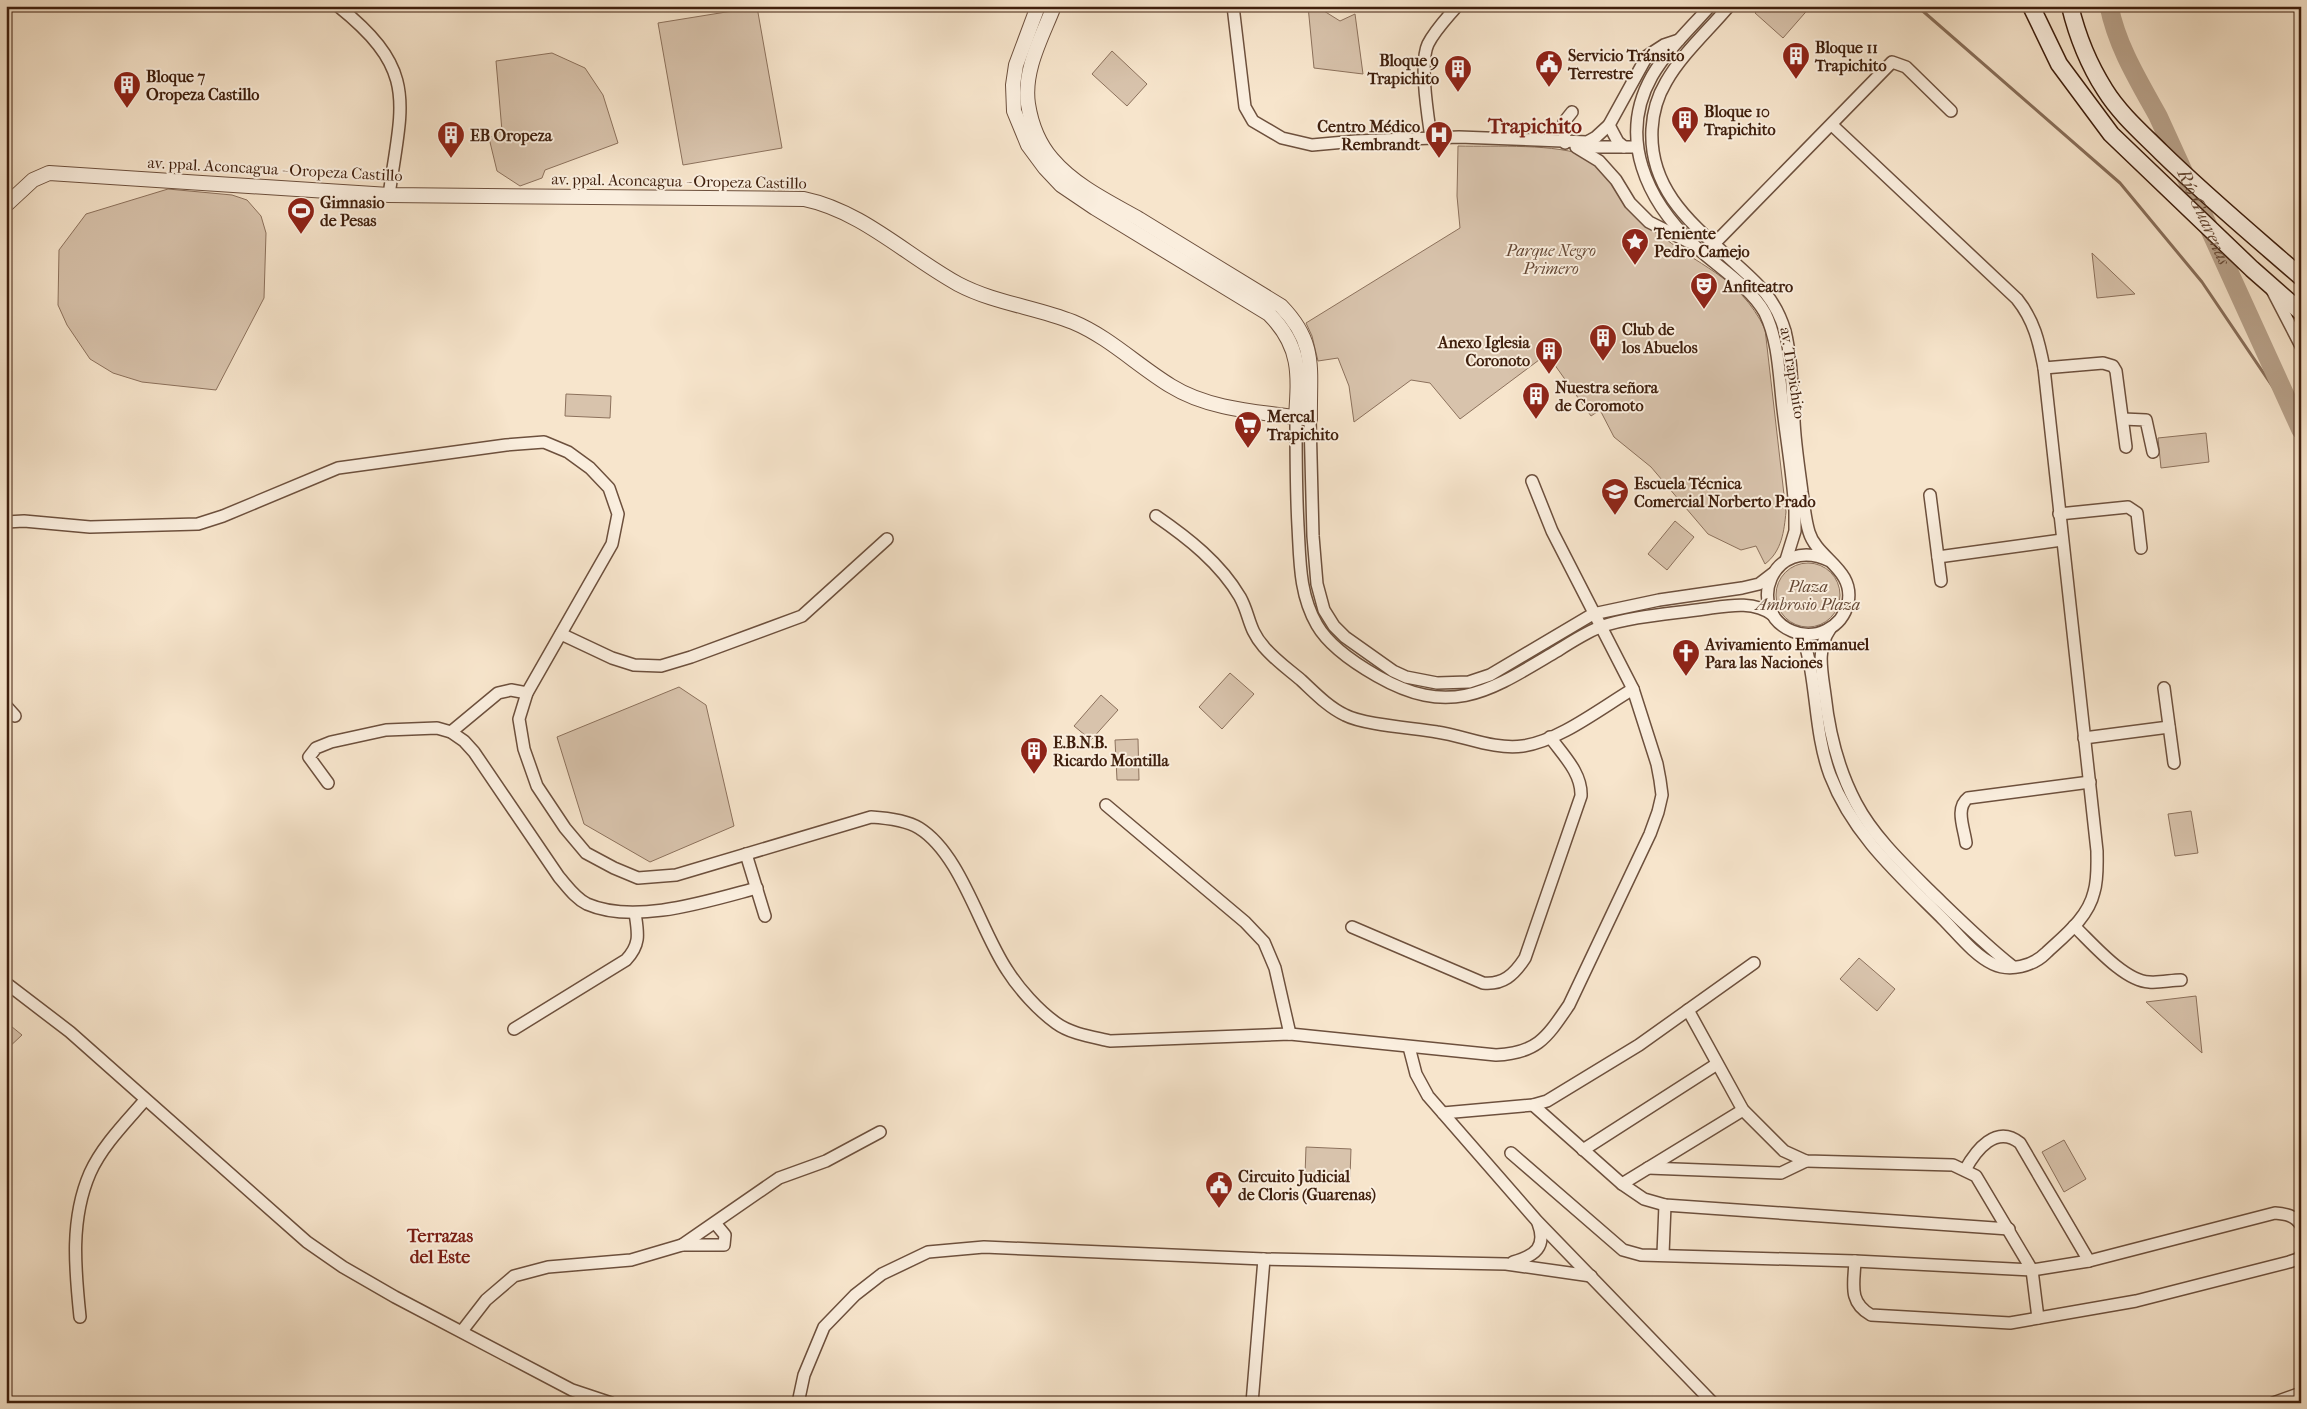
<svg xmlns="http://www.w3.org/2000/svg" width="2307" height="1409" font-family="'IM FELL French Canon',serif">
<style>
.green{fill:#d8c3ac;stroke:#8c715c}
.lines{fill:none;stroke-linecap:round;stroke-linejoin:round}
.stream{stroke:#886e59;stroke-width:3}
.river{stroke:#b8a28b;stroke-width:19}
.minor-casing{stroke:#6d503d;stroke-width:14}
.tertiary-casing{stroke:#6d503d;stroke-width:16}
.secondary-casing{stroke:#3f1f0d;stroke-width:19}
.minor{stroke:#faeede;stroke-width:11}
.tertiary{stroke:#faeede;stroke-width:14}
.secondary{stroke:#faeede;stroke-width:16}
.labels{text-anchor:middle;dominant-baseline:central;stroke-width:4;stroke-linejoin:round;paint-order:stroke}
.poi-label{font-size:16px;font-weight:bold;fill:#3f1f0d;stroke:#faeede;text-anchor:start}
.street-label{font-size:16px;fill:#3f1f0d;stroke:#faeede}
.park-label{font-size:16px;font-style:italic;fill:#654835;stroke:#faeede}
.water-label{font-size:18px;font-style:italic;fill:#694d39;stroke:#faeede}
.neighbourhood-label{font-size:18px;font-weight:bold;fill:#7a1f14;stroke:#faeede}
.district-label{font-size:21px;font-weight:bold;fill:#7a1f14;stroke:#faeede}
</style>
<rect width="100%" height="100%" fill="#f7e5cc"/>
<filter id="stains"><feTurbulence type="fractalNoise" baseFrequency=".004" numOctaves="4"/><feColorMatrix values="0 0 0 0 .2 0 0 0 0 .09 0 0 0 0 .02 0 0 0 .5 -.17"/></filter>
<radialGradient id="worn" r=".72"><stop offset=".6" stop-color="#630" stop-opacity="0"/><stop offset="1" stop-color="#630" stop-opacity=".3"/></radialGradient>
<g class="green">
<path d="M1308,6H1316L1340,21L1355,14L1363,74L1314,68Z"/>
<path d="M1761,6H1811L1783,38L1755,13Z"/>
<path d="M757,7L782,148L683,165L658,23Z"/>
<path d="M1112,51L1147,84L1127,106L1092,74Z"/>
<path d="M552,53L585,68L603,95L618,143L545,170L542,178L520,186L497,171L489,138L502,131L496,61Z"/>
<path d="M1458,146C1497,147 1555,143 1590,157C1612,181 1632,209 1656,231C1697,267 1738,274 1765,329L1786,512C1784,531 1782,551 1765,564L1756,546L1741,550L1708,534L1651,467L1614,437L1600,410L1591,416L1547,354L1460,419L1430,383L1411,380L1354,422L1349,386L1338,358L1318,361L1312,336L1306,323L1460,228L1457,196Z"/>
<path d="M168,189L232,195L247,200L261,216L266,233L264,298L216,390L142,382L113,373L90,359L67,325L58,305L59,250L86,214Z"/>
<path d="M2092,253L2135,294L2097,298Z"/>
<path d="M566,394L611,396L610,418L565,416Z"/>
<path d="M2206,433L2209,462L2161,468L2158,438Z"/>
<path d="M1675,521L1694,537L1667,570L1648,554Z"/>
<circle cx="1808" cy="595" r="32"/>
<path d="M1230,673L1254,694L1222,729L1199,707Z"/>
<path d="M679,687L706,705L734,826L650,862L584,824L557,737Z"/>
<path d="M1101,695L1118,710L1091,740L1074,726Z"/>
<path d="M1138,739L1139,780H1117L1115,740Z"/>
<path d="M2191,811L2198,853L2175,856L2168,814Z"/>
<path d="M1859,958L1895,989L1877,1011L1840,979Z"/>
<path d="M2196,996L2202,1053L2146,1002Z"/>
<path d="M6,1022L22,1035L6,1050Z"/>
<path d="M2064,1140L2086,1179L2064,1192L2042,1152Z"/>
<path d="M1306,1147L1351,1149L1350,1177L1305,1175Z"/>
</g>
<g class="lines">
<path class="stream" d="M1917,6L2120,183L2202,282L2300,427"/>
<path class="river" id="s1" d="M2109,6C2117,46 2138,80 2158,116L2301,430"/>
<defs>
<g id="minor">
<path d="M338,6C419,71 402,102 389,195"/>
<path d="M1233,6L1245,107L1253,121L1282,138L1312,145L1356,141L1459,137L1587,142L1596,137L1609,125L1647,56L1664,45L1679,40"/>
<path d="M1710,6C1690,29 1667,50 1652,76C1617,138 1647,201 1694,245C1715,265 1751,287 1765,313C1779,342 1779,377 1783,409C1787,443 1793,477 1795,511V531L1786,560"/>
<path d="M1729,6C1708,31 1682,54 1666,82C1657,97 1653,111 1652,129C1649,186 1686,219 1726,255C1753,280 1774,294 1785,331C1792,360 1792,391 1794,421C1795,444 1799,468 1802,492C1804,505 1805,519 1809,532C1817,559 1855,569 1848,603C1842,628 1815,641 1792,631C1744,611 1772,533 1830,561"/>
<path d="M1609,125L1618,142L1624,147"/>
<path d="M1431,138C1428,116 1419,63 1428,44C1435,30 1447,18 1457,6"/>
<path d="M1565,143L1564,122L1572,112"/>
<path d="M1576,147L1599,161L1616,180L1630,203L1649,222L1689,242"/>
<path d="M1579,147H1637"/>
<path d="M1709,249L1892,62L1906,67L1951,111"/>
<path d="M2272,290L2301,346"/>
<path d="M2044,368L2103,363L2113,366L2116,371L2126,447"/>
<path d="M1296,417C1296,453 1296,490 1298,526C1300,560 1299,594 1317,625C1329,646 1356,664 1377,676C1452,719 1491,690 1557,651C1571,642 1585,633 1600,627C1632,616 1670,614 1704,609C1727,606 1753,600 1773,615"/>
<path d="M1310,419L1313,536L1317,584L1324,610L1334,626L1345,637L1393,671L1406,677L1437,683L1469,682L1490,675L1593,614L1659,600L1742,588L1759,584L1772,574"/>
<path d="M2123,419L2146,420L2153,452"/>
<path d="M1930,495L1941,581"/>
<path d="M2059,514L2128,507L2137,513L2141,548"/>
<path d="M1156,516C1188,538 1220,563 1240,597C1250,615 1248,629 1264,647C1275,660 1288,669 1301,680C1314,692 1328,707 1345,715C1364,725 1414,728 1437,732C1465,736 1494,750 1523,746C1559,741 1601,708 1633,689"/>
<path d="M6,522L24,521L90,527L198,524L223,516L338,468L506,445L544,442L568,452L590,468L609,488L618,514L612,544L527,693L519,719L524,749L537,786L565,828L586,853L614,868L638,878L676,875L871,817C887,818 906,820 919,828C961,854 980,930 1007,970C1019,989 1038,1010 1056,1023C1071,1034 1093,1037 1110,1041L1290,1034L1496,1055C1538,1053 1547,1037 1569,1005L1650,834L1658,812L1662,795L1660,780L1657,764L1633,689L1552,531L1532,481"/>
<path d="M1938,557L2062,540"/>
<path d="M1830,629C1816,649 1822,672 1825,695C1829,732 1838,769 1856,803C1874,837 1904,865 1931,892C1958,918 1983,943 2012,966"/>
<path d="M561,634L612,658L634,665L661,666L691,657L802,616L887,539"/>
<path d="M1802,635C1818,680 1813,729 1830,775C1853,835 1899,875 1943,919C1958,934 1974,955 1993,964C2010,972 2033,966 2046,953C2064,936 2088,918 2094,892C2098,879 2097,864 2097,851L2044,368C2039,342 2034,320 2017,299L1832,125"/>
<path d="M2164,688L2174,763"/>
<path d="M6,706L15,716"/>
<path d="M451,732L498,693L511,690L527,693"/>
<path d="M2084,738L2169,727"/>
<path d="M328,783L309,757L316,748L331,742L386,730L437,728L451,732L464,741L474,752L559,877C567,886 575,898 587,904C635,925 708,901 757,888"/>
<path d="M1106,805L1245,922L1264,942L1275,968L1290,1034"/>
<path d="M1966,843C1964,828 1955,808 1968,798L2090,782"/>
<path d="M746,854L765,916"/>
<path d="M2074,926C2092,943 2124,981 2149,982C2160,983 2171,980 2181,980"/>
<path d="M1352,927L1483,983C1503,985 1514,975 1525,958L1581,796C1582,773 1563,755 1550,737"/>
<path d="M6,983L70,1032L307,1242L343,1267L395,1297L572,1390L611,1403"/>
<path d="M1688,1010L1743,1110L1784,1151L1806,1161L1953,1165L1976,1176L2032,1270L2038,1318"/>
<path d="M514,1029L626,960C641,944 638,933 635,913"/>
<path d="M1409,1047L1416,1074L1428,1096L1537,1221L1713,1403"/>
<path d="M1533,1105L1622,1184L1644,1199L1665,1205L2009,1229"/>
<path d="M1443,1113L1533,1105L1547,1101L1639,1045L1754,963"/>
<path d="M1583,1150L1717,1064"/>
<path d="M1511,1153L1623,1250L1641,1255L1855,1261L2032,1270L2089,1261L2275,1213C2286,1214 2294,1215 2301,1225"/>
<path d="M1648,1168L1781,1173L1806,1161"/>
<path d="M1965,1170C1976,1150 1996,1124 2020,1143L2089,1261"/>
<path d="M1622,1184L1743,1110"/>
<path d="M682,1245L779,1178L826,1161L880,1132"/>
<path d="M1663,1254L1665,1205"/>
<path d="M1855,1261C1854,1284 1848,1302 1871,1315L2010,1323L2136,1301L2289,1262L2298,1259L2301,1255"/>
<path d="M1513,1262C1535,1256 1547,1247 1538,1223"/>
<path d="M80,1317C75,1269 70,1219 90,1173C102,1146 126,1122 145,1100"/>
<path d="M462,1331L486,1300L514,1276L548,1267L631,1260L682,1245H724L725,1235L715,1223"/>
<path d="M798,1403L804,1375L824,1327L855,1295L882,1274L928,1252L984,1247L1264,1259L1506,1264L1591,1276"/>
<path d="M1252,1403L1264,1259"/>
<path d="M2273,1403L2301,1393"/>
</g>
<g id="tertiary">
<path d="M1038,6L1016,65L1013,85L1014,111L1028,145L1045,168L1061,185L1095,208L1269,314C1301,346 1299,374 1296,417"/>
<path d="M6,205L33,180L49,173L389,195L804,199C862,211 907,256 958,284C994,303 1035,307 1073,322C1109,337 1138,366 1171,386C1211,411 1264,412 1310,419C1309,370 1318,344 1281,306C1234,277 1186,248 1139,219C1109,202 1075,186 1052,159C1039,144 1031,123 1028,104C1023,70 1042,37 1054,6"/>
</g>
<g id="secondary">
<path d="M2031,6L2059,64L2111,134L2252,269L2301,312"/>
<path d="M2070,6C2077,35 2089,65 2105,90C2120,114 2142,133 2161,152C2206,196 2254,236 2301,277"/>
</g>
</defs>
<use href="#minor" class="minor-casing"/>
<use href="#tertiary" class="tertiary-casing"/>
<use href="#secondary" class="secondary-casing"/>
<use href="#minor" class="minor"/>
<use href="#tertiary" class="tertiary"/>
<use href="#secondary" class="secondary"/>
</g>
<defs>
<symbol id="building-pin" viewBox="-11 -11 22 30"><path d="M0 17L-7.5 6A9.5 9.5 0 1 1 7.5 6Z" fill="#8f2418" stroke="#faeede"/><path d="M-4-6H4V6H1V3H-1V6H-4ZM-2.5-4.3h1.7v1.8h-1.7ZM.8-4.3h1.7v1.8H.8ZM-2.5-1h1.7V.8h-1.7ZM.8-1h1.7V.8H.8Z" fill="#fff"/></symbol>
<symbol id="civic-pin" viewBox="-11 -11 22 30"><path d="M0 17L-7.5 6A9.5 9.5 0 1 1 7.5 6Z" fill="#8f2418" stroke="#faeede"/><path d="M-.6-6.5H3V-4.5H.6V-3L4-1V1h2V6H-6V1h2V-1L-.6-3ZM-1.2 2.5V6h2.4V2.5Z" fill="#fff"/></symbol>
<symbol id="hospital-pin" viewBox="-11 -11 22 30"><path d="M0 17L-7.5 6A9.5 9.5 0 1 1 7.5 6Z" fill="#8f2418" stroke="#faeede"/><path d="M-5-5h3v3.5h4V-5h3V5h-3V1.5h-4V5h-3Z" fill="#fff"/></symbol>
<symbol id="stadium-pin" viewBox="-11 -11 22 30"><path d="M0 17L-7.5 6A9.5 9.5 0 1 1 7.5 6Z" fill="#8f2418" stroke="#faeede"/><path d="M0-5a6.5 5 0 1 0 0 10a6.5 5 0 1 0 0-10ZM-3.5-1.8h7v3.6h-7Z" fill="#fff"/></symbol>
<symbol id="sight-pin" viewBox="-11 -11 22 30"><path d="M0 17L-7.5 6A9.5 9.5 0 1 1 7.5 6Z" fill="#8f2418" stroke="#faeede"/><path d="M0-6L1.8-2.2L6-1.7L2.9 1.2L3.7 5.4L0 3.3L-3.7 5.4L-2.9 1.2L-6-1.7L-1.8-2.2Z" fill="#fff"/></symbol>
<symbol id="theatre-pin" viewBox="-11 -11 22 30"><path d="M0 17L-7.5 6A9.5 9.5 0 1 1 7.5 6Z" fill="#8f2418" stroke="#faeede"/><path d="M-5-5.5Q0-4 5-5.5V0Q5 5 0 6Q-5 5-5 0ZM-3.3-2.5H-1v1.5H-3.3ZM1-2.5H3.3v1.5H1ZM-2.8 1Q0 5.5 2.8 1Z" fill="#fff"/></symbol>
<symbol id="supermarket-pin" viewBox="-11 -11 22 30"><path d="M0 17L-7.5 6A9.5 9.5 0 1 1 7.5 6Z" fill="#8f2418" stroke="#faeede"/><path d="M-6-5.5h2.5l.6 2H6L4.5 2H-2.5L-4.4-4H-6ZM-1.5 3.2a1.3 1.3 0 1 0 .1 0ZM3 3.2a1.3 1.3 0 1 0 .1 0Z" fill="#fff"/></symbol>
<symbol id="school-pin" viewBox="-11 -11 22 30"><path d="M0 17L-7.5 6A9.5 9.5 0 1 1 7.5 6Z" fill="#8f2418" stroke="#faeede"/><path d="M0-5L7-2L0 1L-7-2ZM-4 1L0 2.5L4 1V4Q0 6-4 4Z" fill="#fff"/></symbol>
<symbol id="church-pin" viewBox="-11 -11 22 30"><path d="M0 17L-7.5 6A9.5 9.5 0 1 1 7.5 6Z" fill="#8f2418" stroke="#faeede"/><path d="M-1.2-6h2.4v3.5h3.3v2.4h-3.3V6h-2.4V-.1h-3.3v-2.4h3.3Z" fill="#fff"/></symbol>
</defs>
<g fill-rule="evenodd">
<use href="#building-pin" x="1780" y="40" width="32" height="43"/>
<use href="#civic-pin" x="1533" y="48" width="32" height="43"/>
<use href="#building-pin" x="1442" y="53" width="32" height="43"/>
<use href="#building-pin" x="111" y="69" width="32" height="43"/>
<use href="#building-pin" x="1669" y="104" width="32" height="43"/>
<use href="#building-pin" x="435" y="119" width="32" height="43"/>
<use href="#hospital-pin" x="1423" y="119" width="32" height="43"/>
<use href="#stadium-pin" x="285" y="195" width="32" height="43"/>
<use href="#sight-pin" x="1619" y="226" width="32" height="43"/>
<use href="#theatre-pin" x="1688" y="270" width="32" height="43"/>
<use href="#building-pin" x="1587" y="322" width="32" height="43"/>
<use href="#building-pin" x="1533" y="335" width="32" height="43"/>
<use href="#building-pin" x="1520" y="380" width="32" height="43"/>
<use href="#supermarket-pin" x="1232" y="409" width="32" height="43"/>
<use href="#school-pin" x="1599" y="476" width="32" height="43"/>
<use href="#church-pin" x="1670" y="637" width="32" height="43"/>
<use href="#building-pin" x="1018" y="735" width="32" height="43"/>
<use href="#civic-pin" x="1203" y="1169" width="32" height="43"/>
</g>
<g class="labels">
<g class="poi-label">
<text x="1815" y="47">Bloque 11<tspan x="1815" dy="18">Trapichito</tspan></text>
<text x="1568" y="55">Servicio Tránsito<tspan x="1568" dy="18">Terrestre</tspan></text>
<text x="1439" y="60" text-anchor="end">Bloque 9<tspan x="1439" dy="18">Trapichito</tspan></text>
<text x="146" y="76">Bloque 7<tspan x="146" dy="18">Oropeza Castillo</tspan></text>
<text x="1704" y="111">Bloque 10<tspan x="1704" dy="18">Trapichito</tspan></text>
<text x="1420" y="126" text-anchor="end">Centro Médico<tspan x="1420" dy="18">Rembrandt</tspan></text>
<text x="470" y="135">EB Oropeza</text>
<text x="320" y="202">Gimnasio<tspan x="320" dy="18">de Pesas</tspan></text>
<text x="1654" y="233">Teniente<tspan x="1654" dy="18">Pedro Camejo</tspan></text>
<text x="1723" y="286">Anfiteatro</text>
<text x="1622" y="329">Club de<tspan x="1622" dy="18">los Abuelos</tspan></text>
<text x="1530" y="342" text-anchor="end">Anexo Iglesia<tspan x="1530" dy="18">Coronoto</tspan></text>
<text x="1555" y="387">Nuestra señora<tspan x="1555" dy="18">de Coromoto</tspan></text>
<text x="1267" y="416">Mercal<tspan x="1267" dy="18">Trapichito</tspan></text>
<text x="1634" y="483">Escuela Técnica<tspan x="1634" dy="18">Comercial Norberto Prado</tspan></text>
<text x="1705" y="644">Avivamiento Emmanuel<tspan x="1705" dy="18">Para las Naciones</tspan></text>
<text x="1053" y="742">E.B.N.B.<tspan x="1053" dy="18">Ricardo Montilla</tspan></text>
<text x="1238" y="1176">Circuito Judicial<tspan x="1238" dy="18">de Cloris (Guarenas)</tspan></text>
</g>
<g class="street-label">
<text transform="translate(275 169) rotate(3)">av. ppal. Aconcagua - Oropeza Castillo</text>
<text transform="translate(679 181) rotate(1)">av. ppal. Aconcagua - Oropeza Castillo</text>
<text transform="translate(1793 373) rotate(81)">av. Trapichito</text>
</g>
<g class="park-label">
<text x="1551" y="250">Parque Negro<tspan x="1551" dy="18">Primero</tspan></text>
<text x="1808" y="586">Plaza<tspan x="1808" dy="18">Ambrosio Plaza</tspan></text>
</g>
<g class="water-label">
<text stroke="none"><textPath href="#s1" startOffset="232">Río Guarenas</textPath></text>
</g>
<g class="neighbourhood-label">
<text x="440" y="1236">Terrazas<tspan x="440" dy="21">del Este</tspan></text>
</g>
<g class="district-label">
<text x="1535" y="126">Trapichito</text>
</g>
</g>
<rect width="2307" height="1409" fill="none" stroke="#f7e5cc" stroke-width="25"/>
<rect x="8" y="8" width="2292" height="1394" fill="none" stroke="#3f1f0d" stroke-width="2.5"/>
<rect x="12" y="12" width="2282" height="1384" fill="none" stroke="#3f1f0d"/>
<rect width="100%" height="100%" filter="url(#stains)"/>
<rect width="100%" height="100%" fill="url(#worn)"/>
</svg>
